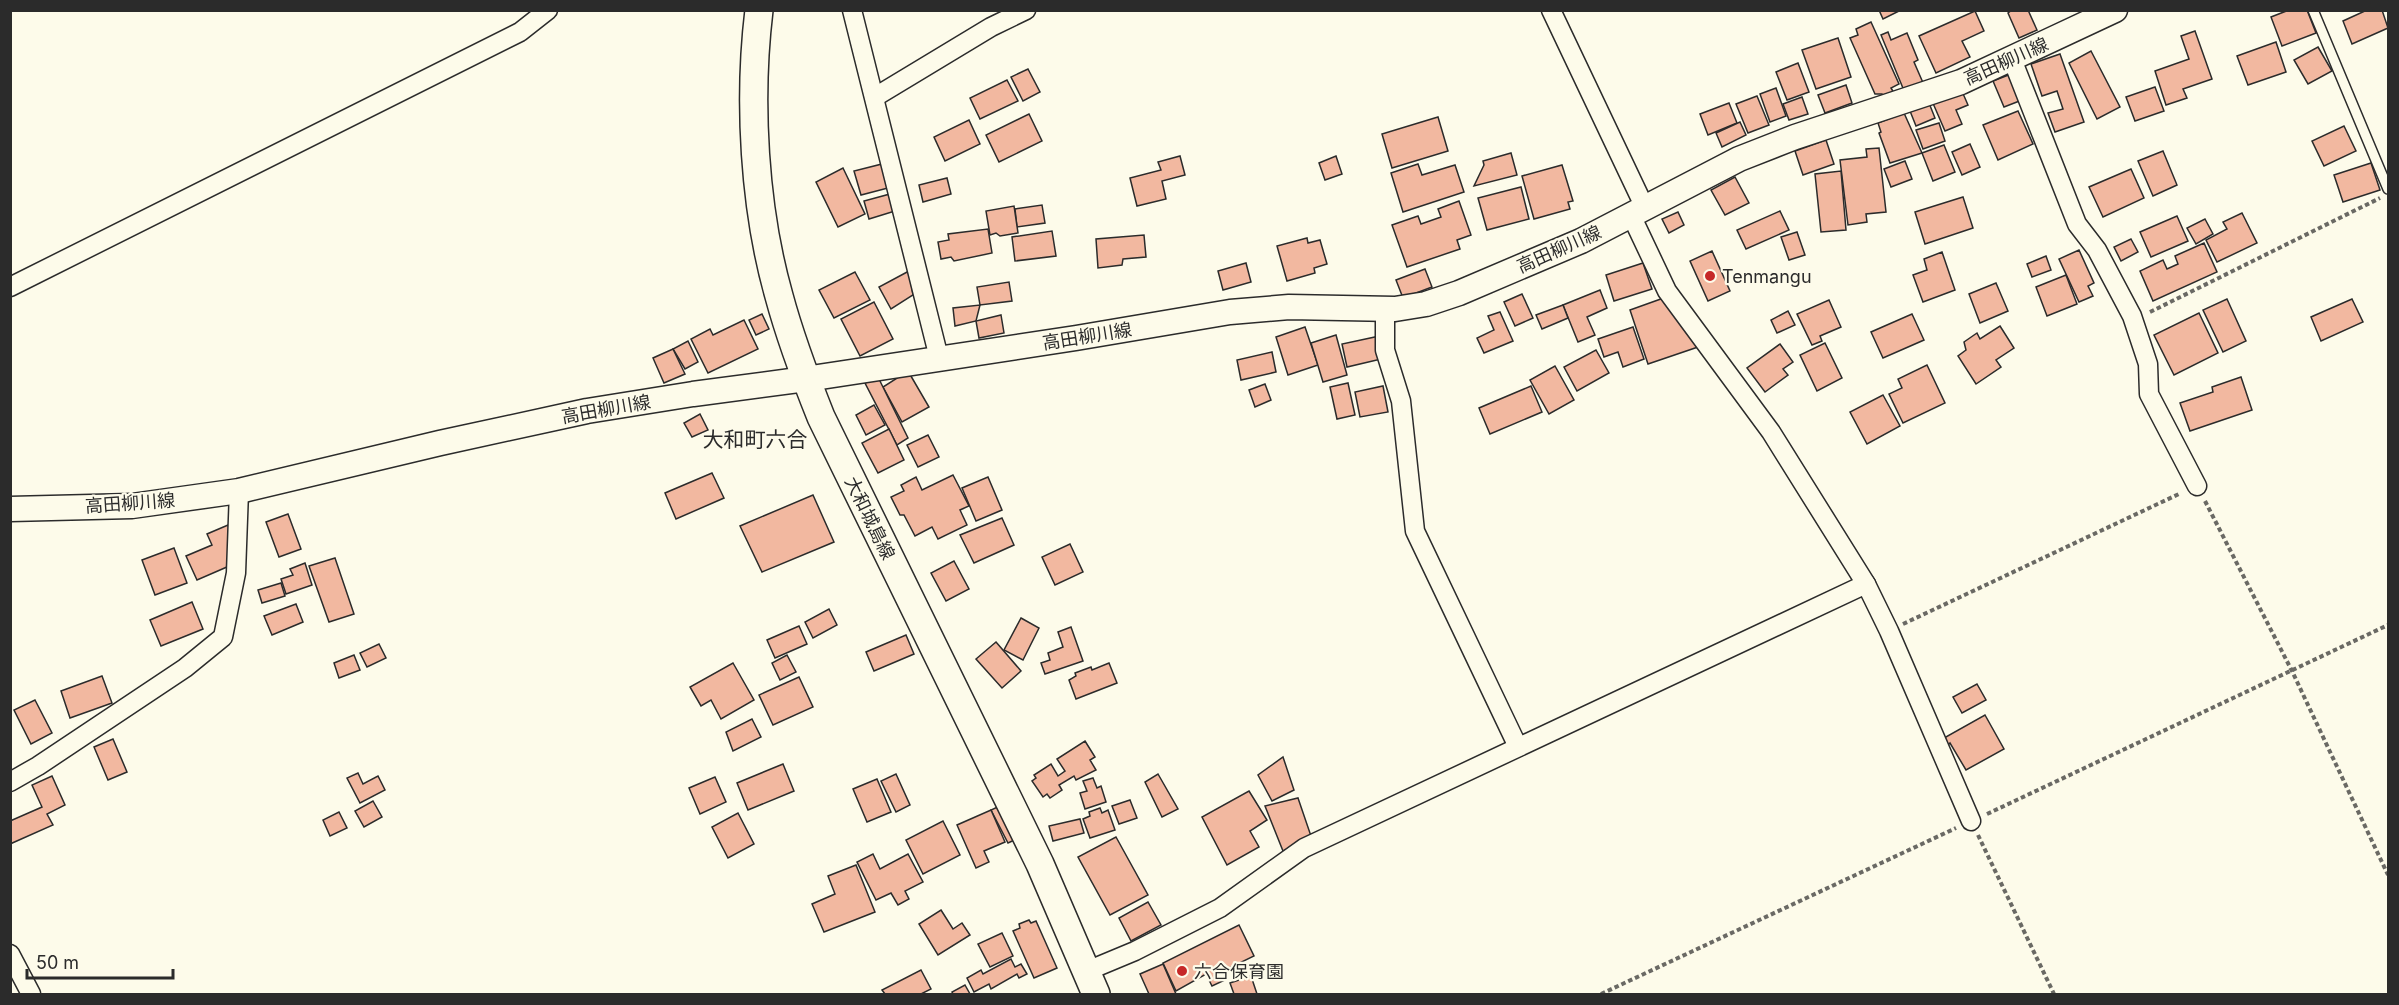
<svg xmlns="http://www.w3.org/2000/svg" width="2399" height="1005" font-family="Inter,'Noto Sans JP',sans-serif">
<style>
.building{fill:#f2b8a0;stroke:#2b2b2b;stroke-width:1.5}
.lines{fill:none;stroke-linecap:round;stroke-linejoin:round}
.lane-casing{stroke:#2b2b2b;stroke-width:12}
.street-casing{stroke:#2b2b2b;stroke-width:21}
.secondary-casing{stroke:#2b2b2b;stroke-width:27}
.primary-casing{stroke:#2b2b2b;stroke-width:30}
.path{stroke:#6a6964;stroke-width:4;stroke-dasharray:4.5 3;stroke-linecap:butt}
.lane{stroke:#fdfbea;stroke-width:9}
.street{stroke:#fdfbea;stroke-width:18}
.secondary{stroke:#fdfbea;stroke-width:24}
.primary{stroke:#fdfbea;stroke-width:27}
.poi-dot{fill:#c62828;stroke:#fdfbea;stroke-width:2}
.labels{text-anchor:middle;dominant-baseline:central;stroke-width:4.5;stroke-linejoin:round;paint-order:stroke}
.street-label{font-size:18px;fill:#2b2b2b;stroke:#fdfbea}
.poi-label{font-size:18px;fill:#2b2b2b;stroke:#fdfbea;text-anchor:start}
.quarter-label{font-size:21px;fill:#2b2b2b;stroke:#fdfbea}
</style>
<rect width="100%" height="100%" fill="#fdfbea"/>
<g class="building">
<path d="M1879,10H1901L1883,19Z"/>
<path d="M2012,10H2028L2037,30L2019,38L2008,13Z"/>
<path d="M2289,10H2307L2316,33L2282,46L2271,17Z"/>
<path d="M2367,10H2382L2388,28L2352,44L2343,21Z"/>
<path d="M1975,11L1984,31L1962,41L1970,57L1936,73L1919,36Z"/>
<path d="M1871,22L1899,84L1891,88L1894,93L1883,98L1882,94H1875L1850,38L1858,35L1856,29Z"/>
<path d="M2195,31L2212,79L2183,89L2187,98L2166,105L2155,71L2189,59L2181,36Z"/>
<path d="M1888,32L1891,40L1907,33L1918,60L1914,62L1924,85L1905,93L1881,35Z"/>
<path d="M1838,38L1851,77L1816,89L1802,50Z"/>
<path d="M2276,42L2286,72L2248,85L2237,56Z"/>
<path d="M2318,47L2332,71L2308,84L2294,60Z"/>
<path d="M2091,51L2120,107L2097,119L2069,63Z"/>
<path d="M2060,54L2084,122L2055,132L2048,113L2063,109L2057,91L2042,96L2031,64Z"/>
<path d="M1798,63L1809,92L1787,100L1776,72Z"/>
<path d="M1028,69L1040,92L1023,101L1011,77Z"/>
<path d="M2011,74L2022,100L2004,107L1993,81Z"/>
<path d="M1007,80L1018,101L980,119L970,98Z"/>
<path d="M1846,85L1852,103L1825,113L1818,95Z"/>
<path d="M2155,87L2164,111L2135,121L2126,97Z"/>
<path d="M1776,88L1786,116L1770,122L1760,94Z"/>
<path d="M1961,89L1968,105L1956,110L1962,124L1945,131L1932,101Z"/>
<path d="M1757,96L1769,125L1748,133L1736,104Z"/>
<path d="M1802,97L1808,114L1789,120L1783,104Z"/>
<path d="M1729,103L1737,123L1708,135L1700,114Z"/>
<path d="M1929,103L1935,118L1916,126L1910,111Z"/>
<path d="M2018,111L2033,144L1998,160L1983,125Z"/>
<path d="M1904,113L1922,153L1890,163L1879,133L1881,132L1878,123Z"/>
<path d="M1029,114L1042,141L999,162L986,135Z"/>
<path d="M1438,117L1448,151L1392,168L1382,134Z"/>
<path d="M969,120L980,144L945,161L934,137Z"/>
<path d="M1740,122L1746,135L1722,147L1716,133Z"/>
<path d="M1939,123L1945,141L1923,149L1916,130Z"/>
<path d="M2344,126L2356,151L2324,166L2312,141Z"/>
<path d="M1826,140L1834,164L1803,175L1795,151Z"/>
<path d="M1970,144L1980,167L1962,175L1952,152Z"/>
<path d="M1944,145L1955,172L1933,181L1922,153Z"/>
<path d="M1879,148L1886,212L1866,214L1867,222L1848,225L1840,160L1867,157L1866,149Z"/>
<path d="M2163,151L2177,185L2153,196L2138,161Z"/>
<path d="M1511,153L1517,175L1474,186L1484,165L1483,161Z"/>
<path d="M1180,156L1185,175L1162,181L1166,199L1137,206L1130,178L1161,170L1158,162Z"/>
<path d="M1336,156L1342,174L1325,180L1319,163Z"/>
<path d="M1905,161L1912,179L1891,187L1884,169Z"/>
<path d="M2371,163L2380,190L2343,202L2334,175Z"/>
<path d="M882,164L888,188L861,195L854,171Z"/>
<path d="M1418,164L1422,175L1455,165L1464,192L1403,212L1391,173Z"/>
<path d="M1562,165L1573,201L1568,202L1570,209L1534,219L1522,176Z"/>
<path d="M843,168L865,214L838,227L816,182Z"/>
<path d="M2131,169L2144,198L2103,217L2089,187Z"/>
<path d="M1841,171L1846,230L1821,232L1815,174Z"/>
<path d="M1735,177L1749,203L1725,215L1711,190Z"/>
<path d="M947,178L951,194L923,202L919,185Z"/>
<path d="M1521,187L1529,219L1487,230L1478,198Z"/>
<path d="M890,194L895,211L869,219L864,201Z"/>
<path d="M1963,197L1973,228L1925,244L1915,212Z"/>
<path d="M1459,201L1471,235L1457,240L1460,249L1407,267L1392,225L1418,216L1421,224L1441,217L1438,209Z"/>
<path d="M1042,205L1045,223L1017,227L1015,209Z"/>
<path d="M1014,206L1018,233L1000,236L996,233L990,235L986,211Z"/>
<path d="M1780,211L1789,230L1746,249L1737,230Z"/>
<path d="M1678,212L1684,225L1669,233L1662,219Z"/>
<path d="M2242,213L2257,243L2217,262L2206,240L2227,229L2223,222Z"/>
<path d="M2177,216L2188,241L2151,257L2140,232Z"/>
<path d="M2205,219L2213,234L2196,244L2187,228Z"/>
<path d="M988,229L992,253L954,261L951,257L941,259L938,242L949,240L948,234Z"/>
<path d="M1052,231L1056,256L1015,261L1012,237Z"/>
<path d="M1797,232L1805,255L1789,260L1781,237Z"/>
<path d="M1144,235L1146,257L1123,259L1122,265L1098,268L1096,239Z"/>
<path d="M1307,238L1308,243L1320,240L1327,264L1314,268L1315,273L1287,281L1277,246Z"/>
<path d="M2131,239L2138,252L2121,261L2114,247Z"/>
<path d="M2204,243L2217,272L2153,301L2140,271L2163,260L2167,269L2178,264L2175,256Z"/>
<path d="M2079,250L2094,283L2088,286L2093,296L2079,302L2059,259Z"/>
<path d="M1712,251L1730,291L1708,301L1690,261Z"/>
<path d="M1942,252L1955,290L1923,302L1913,275L1927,270L1924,259Z"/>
<path d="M2046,256L2051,270L2032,277L2027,264Z"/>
<path d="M1246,263L1251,282L1223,290L1218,271Z"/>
<path d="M1643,263L1652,289L1614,301L1606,275Z"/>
<path d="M1425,269L1432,287L1403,298L1396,280Z"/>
<path d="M909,271L913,295L891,309L879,287Z"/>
<path d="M855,272L870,300L834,318L819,290Z"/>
<path d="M2066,275L2077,304L2047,316L2036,287Z"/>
<path d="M1009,282L1012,301L980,305L977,287Z"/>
<path d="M1996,283L2008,311L1980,323L1969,294Z"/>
<path d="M1600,290L1607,308L1587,317L1595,335L1578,342L1563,305Z"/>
<path d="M1522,294L1533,318L1515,326L1504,302Z"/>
<path d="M1672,295L1698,347L1648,364L1630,310Z"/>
<path d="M2227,299L2246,341L2223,352L2203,310Z"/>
<path d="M2352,299L2363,322L2321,341L2311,317Z"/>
<path d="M1829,300L1841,327L1820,336L1822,341L1812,345L1797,314Z"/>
<path d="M874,302L893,339L860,356L841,319Z"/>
<path d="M980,305L976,321L955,326L953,308Z"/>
<path d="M1563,305L1568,318L1542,329L1536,315Z"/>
<path d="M1788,311L1795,325L1777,333L1771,320Z"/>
<path d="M1500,312L1513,341L1484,353L1477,338L1494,330L1488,316Z"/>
<path d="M2199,313L2218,353L2174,375L2154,335Z"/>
<path d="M762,314L769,329L756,335L749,320Z"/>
<path d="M1912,314L1924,340L1883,358L1871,332Z"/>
<path d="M1001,315L1004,333L979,338L976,321Z"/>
<path d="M744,320L758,349L708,373L691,339L710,329L713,335Z"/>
<path d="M2000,326L2014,348L1996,360L2001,367L1976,384L1958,356L1966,350L1964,342L1977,333L1980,339Z"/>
<path d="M1305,327L1318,365L1288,375L1276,337Z"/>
<path d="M1633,327L1644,359L1623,367L1618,352L1604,357L1598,339Z"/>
<path d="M1389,334L1394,356L1347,367L1342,344Z"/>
<path d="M1336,335L1347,375L1323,382L1311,343Z"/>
<path d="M688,341L698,362L685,369L673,349Z"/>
<path d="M1825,343L1842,378L1817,391L1800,355Z"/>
<path d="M1780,344L1793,362L1783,369L1788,375L1765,392L1747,368Z"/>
<path d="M673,349L685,374L664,383L653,358Z"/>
<path d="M1596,350L1609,373L1577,391L1564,367Z"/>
<path d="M1272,352L1276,372L1241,380L1237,360Z"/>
<path d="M1927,365L1945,403L1903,423L1889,394L1902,388L1898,379Z"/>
<path d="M1555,366L1574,400L1549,414L1530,380Z"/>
<path d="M908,371L929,407L902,422L883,387Z"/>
<path d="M878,377L908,438L897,445L865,383Z"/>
<path d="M2241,377L2252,410L2190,431L2180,403L2213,392L2212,387Z"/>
<path d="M1348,383L1355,415L1337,419L1330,387Z"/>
<path d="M1265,384L1271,400L1255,407L1249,390Z"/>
<path d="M1383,386L1388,412L1360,417L1355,392Z"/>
<path d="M1531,386L1542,412L1490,434L1479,408Z"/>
<path d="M1883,395L1900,426L1867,444L1850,412Z"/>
<path d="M874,405L885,425L866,435L856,415Z"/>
<path d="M700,414L708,430L692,437L684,423Z"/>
<path d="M889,429L904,460L878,473L862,443Z"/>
<path d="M928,435L939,457L918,467L907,445Z"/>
<path d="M712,473L724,498L676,519L665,493Z"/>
<path d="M953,475L969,506L960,510L967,525L938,539L932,527L915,536L904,515H900L891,497L904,491L901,485L916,477L922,490Z"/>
<path d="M988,477L1002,510L976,521L962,488Z"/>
<path d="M813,495L834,542L762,572L740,526Z"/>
<path d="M288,514L301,549L279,557L266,522Z"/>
<path d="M1002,518L1014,545L974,563L960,535Z"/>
<path d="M228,525L243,560L197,580L186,556L212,545L207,534Z"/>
<path d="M1070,544L1083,572L1055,585L1042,557Z"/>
<path d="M174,548L187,583L155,595L142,560Z"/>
<path d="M335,558L354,614L329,622L309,566Z"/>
<path d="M954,561L969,589L946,601L931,573Z"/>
<path d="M305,563L312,585L286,594L281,579L293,575L290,569Z"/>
<path d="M281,583L285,596L262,603L258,590Z"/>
<path d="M192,602L203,629L161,646L150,620Z"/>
<path d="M296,604L303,622L272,635L264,616Z"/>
<path d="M829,609L837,625L813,638L805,622Z"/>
<path d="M1021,618L1039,628L1023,660L1004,650Z"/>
<path d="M799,626L807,644L775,658L767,640Z"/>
<path d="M1071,627L1083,661L1045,674L1041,663L1050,660L1048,653L1063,647L1058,632Z"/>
<path d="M906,635L914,654L874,671L866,652Z"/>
<path d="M996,642L1021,671L1002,688L976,659Z"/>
<path d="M379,644L386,658L367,667L360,653Z"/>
<path d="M354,655L360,670L339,678L334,663Z"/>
<path d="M787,655L796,672L780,680L772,663Z"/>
<path d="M733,663L754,700L721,719L711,700L701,706L690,687Z"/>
<path d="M1109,663L1117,683L1076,699L1069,680L1076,676L1075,673L1091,667L1092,670Z"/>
<path d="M102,676L112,703L70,718L61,691Z"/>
<path d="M799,677L813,707L773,725L759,695Z"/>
<path d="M1977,684L1986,700L1962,713L1953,697Z"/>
<path d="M35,700L52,733L31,744L14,710Z"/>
<path d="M1985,715L2004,749L1966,770L1950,743L1948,745L1944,738Z"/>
<path d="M752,719L761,737L733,751L726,732Z"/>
<path d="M113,739L127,772L108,780L94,747Z"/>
<path d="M1085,741L1095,757L1090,760L1096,770L1076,780L1074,776L1059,785L1062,790L1050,798L1047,794L1043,797L1032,781L1036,778L1034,775L1051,764L1058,776L1065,771L1057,759Z"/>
<path d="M1283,757L1294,790L1272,801L1258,775Z"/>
<path d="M783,764L794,791L748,810L737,783Z"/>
<path d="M358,773L363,784L378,776L385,790L360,803L347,778Z"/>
<path d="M896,774L910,805L896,812L881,781Z"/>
<path d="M1158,774L1178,809L1162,817L1145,782Z"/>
<path d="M52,776L65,805L47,814L53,825L10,844V821L42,807L32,785Z"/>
<path d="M715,777L726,802L700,814L689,788Z"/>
<path d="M1093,778L1097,788L1101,786L1106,802L1085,809L1080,793L1087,791L1083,781Z"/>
<path d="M877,779L891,812L867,822L853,789Z"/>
<path d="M1249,791L1267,820L1250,831L1259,847L1227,865L1202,817Z"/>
<path d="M1298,798L1312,839L1283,851L1265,806Z"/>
<path d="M1130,800L1137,818L1119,824L1112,806Z"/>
<path d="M373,801L382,817L364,827L355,811Z"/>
<path d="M1006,803L1023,836L1008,843L991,810Z"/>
<path d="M1100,808L1102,813L1108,810L1115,830L1090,838L1083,819L1090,816L1089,812Z"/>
<path d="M991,810L1005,842L984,851L989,862L976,868L957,825Z"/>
<path d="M339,812L347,828L330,836L323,820Z"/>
<path d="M738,813L754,844L728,858L712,827Z"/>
<path d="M1080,819L1084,833L1053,841L1049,826Z"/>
<path d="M943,821L960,855L923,874L906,840Z"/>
<path d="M1116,837L1148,895L1110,915L1078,857Z"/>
<path d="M873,854L880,869L908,854L923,882L905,891L909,899L898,905L891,893L876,900L857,862Z"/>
<path d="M856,865L875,912L824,932L812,904L835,894L828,876Z"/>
<path d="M1148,902L1161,925L1131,941L1119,918Z"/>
<path d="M941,910L953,929L962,923L970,935L938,955L919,924Z"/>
<path d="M1029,920L1031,923L1036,921L1057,968L1034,978L1013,931L1020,928L1019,924Z"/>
<path d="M1239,925L1254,956L1221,972L1225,980L1212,986L1206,974L1176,991L1163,963Z"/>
<path d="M1002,933L1013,956L990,967L978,944Z"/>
<path d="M1011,959L1015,967L1021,964L1027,974L1019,978L1017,974L991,989L989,984L974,992L967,978L981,970L983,974Z"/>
<path d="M1163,964L1176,994H1149L1140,974Z"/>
<path d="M921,970L931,989L921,994H885L882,990Z"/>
<path d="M1251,976L1257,994H1234L1230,983Z"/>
<path d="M965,985L970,994H953L952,992Z"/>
</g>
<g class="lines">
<defs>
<path id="lane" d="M2313,10L2388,189"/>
<g id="street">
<path d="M852,10L939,358"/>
<path d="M1551,10L1645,208"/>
<path d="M2012,59L2077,224L2097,250L2132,316L2148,364L2149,394L2197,486"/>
<path d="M875,97L991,27L1026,10"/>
<path d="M1631,215L1667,291L1771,432L1866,584L1889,631L1971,821"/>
<path d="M10,287L520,32L548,10"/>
<path d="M1385,308V350L1401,401L1415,531L1518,747"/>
<path d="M10,782L38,766L185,668L223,637L236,573L239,491"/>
<path d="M10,954L31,994"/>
<path d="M1087,971L1135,951L1220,908L1304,848L1866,584"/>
</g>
<path id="secondary" d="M10,509L132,506L239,491L440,443L587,411L693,394L806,379L1076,338L1230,312L1289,307L1395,309L1426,304L1459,293L1581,241L1739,159L1795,137L1961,82L2115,10"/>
<path id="primary" d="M759,10C748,101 754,208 779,296C790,337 805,377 821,417L1040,864L1096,994"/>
</defs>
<use href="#lane" class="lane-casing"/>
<use href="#street" class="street-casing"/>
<use href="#secondary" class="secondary-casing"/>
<use href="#primary" class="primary-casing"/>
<g class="path">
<path d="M2150,312L2380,198"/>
<path d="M2205,501L2292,671L2388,875"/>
<path d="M1903,624L2181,493"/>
<path d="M1987,814L2388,625"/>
<path d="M1978,835L2054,994"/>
<path d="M1601,994L1956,828"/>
</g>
<use href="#lane" class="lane"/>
<use href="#street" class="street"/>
<use href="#secondary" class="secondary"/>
<use href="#primary" class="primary"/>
</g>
<g class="poi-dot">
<circle cx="1710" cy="276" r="6"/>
<circle cx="1182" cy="971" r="6"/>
</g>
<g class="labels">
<g class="street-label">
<text transform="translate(2006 61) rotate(-24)">高田柳川線</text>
<text transform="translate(1559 249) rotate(-24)">高田柳川線</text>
<text transform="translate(1087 336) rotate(-9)">高田柳川線</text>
<text transform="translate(606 409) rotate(-10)">高田柳川線</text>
<text transform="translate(130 503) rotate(-4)">高田柳川線</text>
<text transform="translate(870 518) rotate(64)">大和城島線</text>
</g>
<g class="poi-label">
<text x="1722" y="276">Tenmangu</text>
<text x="1194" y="971">六合保育園</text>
</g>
<g class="quarter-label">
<text x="755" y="439">大和町六合</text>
</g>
</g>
<rect width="2399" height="1005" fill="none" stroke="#2b2b2b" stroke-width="24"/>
<path d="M27 969v9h146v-9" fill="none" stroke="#2b2b2b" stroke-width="3"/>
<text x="36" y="969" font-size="18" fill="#2b2b2b" stroke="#fdfbea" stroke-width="4.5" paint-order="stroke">50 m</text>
</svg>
